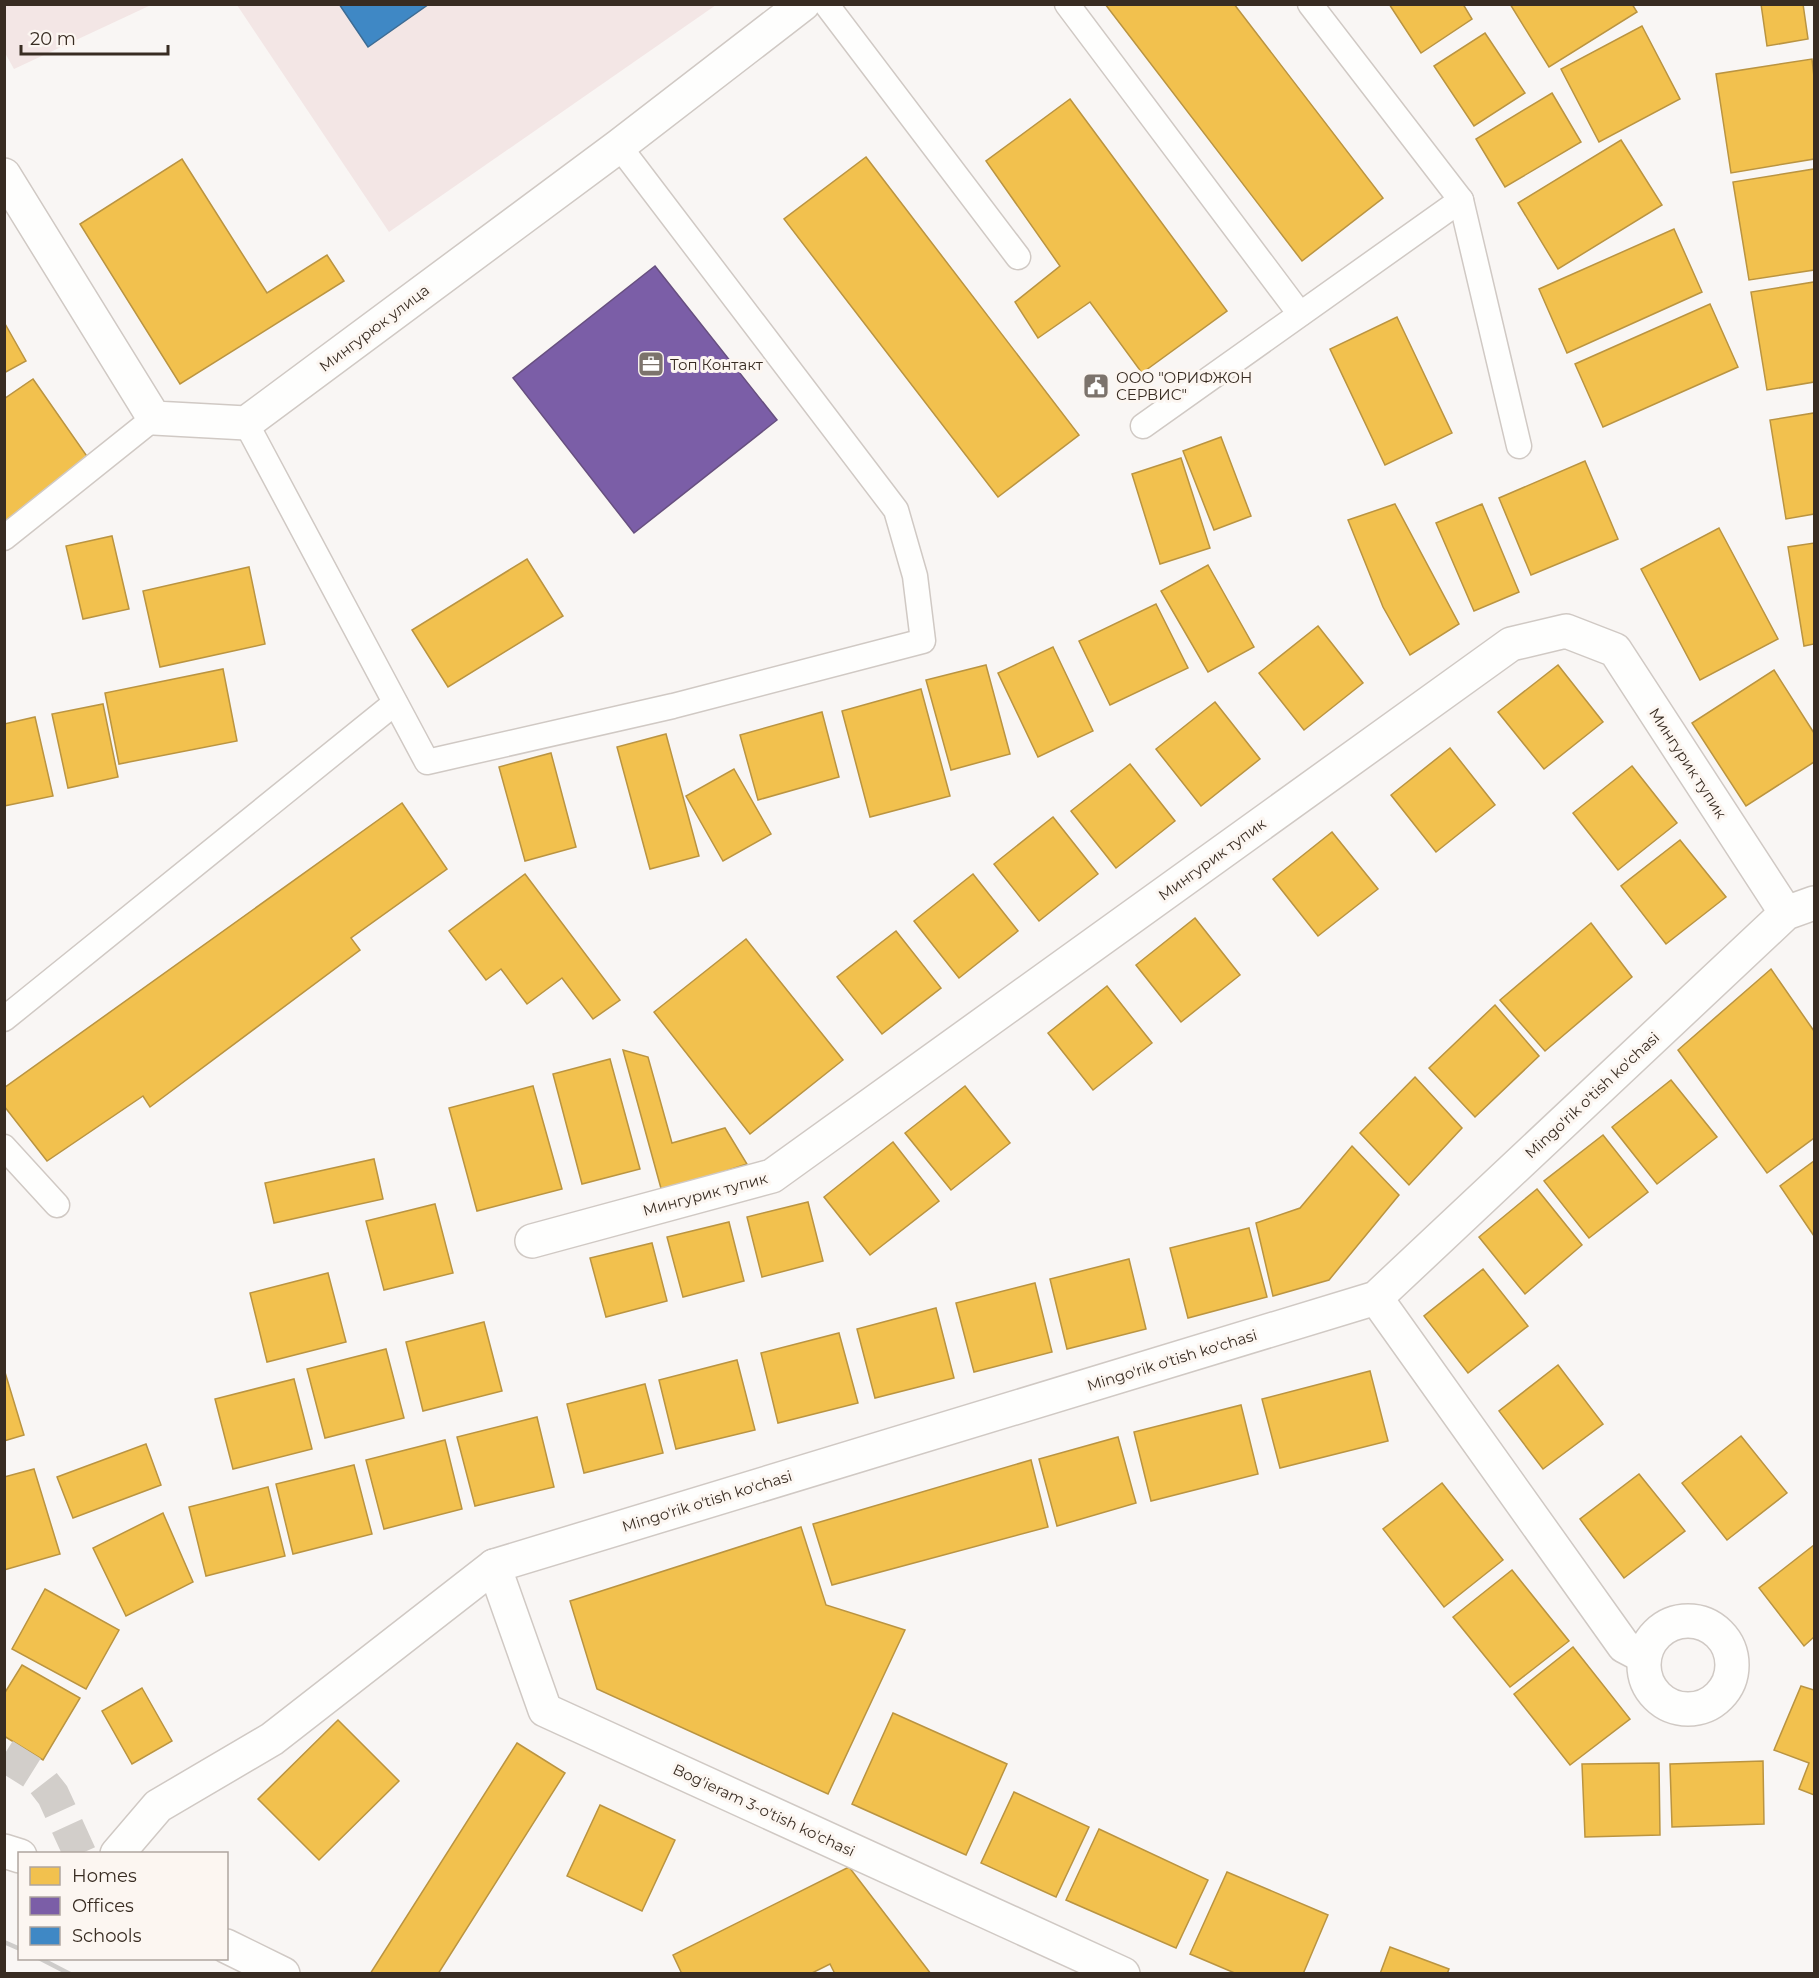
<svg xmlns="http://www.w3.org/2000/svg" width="1819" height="1978" font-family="Montserrat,sans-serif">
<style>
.education{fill:#f3e6e5}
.homes{fill:#f2c14e;stroke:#ba9441;stroke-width:1.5}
.offices{fill:#7b5ea7;stroke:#674f7f;stroke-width:1.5}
.schools{fill:#3f88c5;stroke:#3d6c94;stroke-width:1.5}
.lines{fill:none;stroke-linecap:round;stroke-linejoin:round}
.street-tunnel{stroke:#d2ceca;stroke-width:33;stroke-dasharray:33 16;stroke-linecap:butt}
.lane-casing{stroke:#d0c9c4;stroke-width:27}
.street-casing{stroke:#d0c9c4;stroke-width:36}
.lane{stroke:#fefefd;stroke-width:24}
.street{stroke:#fefefd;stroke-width:33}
.rail{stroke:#ceccca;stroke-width:4.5}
.labels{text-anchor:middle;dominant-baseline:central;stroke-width:6;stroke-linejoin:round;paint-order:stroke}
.street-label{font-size:15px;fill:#382c22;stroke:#fcf6f1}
.poi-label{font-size:15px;fill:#382c22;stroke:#fcf6f1;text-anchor:start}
</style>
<rect width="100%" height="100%" fill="#f9f6f4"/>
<g class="education">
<path d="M5,4H151V5L14,69L5,53Z"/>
<path d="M237,5H716L389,232Z"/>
</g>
<g class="homes">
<path d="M1105,4H1234L1383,198L1302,261Z"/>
<path d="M1389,4H1463L1472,19L1421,53Z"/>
<path d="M1510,4H1632L1637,12L1549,67Z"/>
<path d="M1761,4H1803L1808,39L1767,46Z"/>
<path d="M1642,26L1680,99L1599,142L1561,69Z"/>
<path d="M1485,33L1525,93L1474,126L1434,66Z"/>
<path d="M1812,59L1814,77V159L1731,173L1716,74Z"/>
<path d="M1552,93L1581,142L1505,187L1476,139Z"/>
<path d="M1070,99L1227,311L1142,373L1090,302L1038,338L1015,302L1060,266L986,161Z"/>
<path d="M1621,140L1662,205L1558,269L1518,203Z"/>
<path d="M866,157L1079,435L998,497L784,219Z"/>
<path d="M182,159L267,293L327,255L344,281L180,384L80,224Z"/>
<path d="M1814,169V270L1749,280L1733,182Z"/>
<path d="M1674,229L1702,292L1567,353L1539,289Z"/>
<path d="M1814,282V382L1767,390L1751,292Z"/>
<path d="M1710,304L1738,367L1603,427L1575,364Z"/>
<path d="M1397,317L1452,433L1385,465L1330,349Z"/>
<path d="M4,322L26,361L4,373Z"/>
<path d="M33,379L91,462L4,523V399Z"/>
<path d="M1814,413V514L1786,519L1770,420Z"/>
<path d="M1221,437L1251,516L1214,530L1183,451Z"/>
<path d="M1181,458L1210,548L1160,564L1132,474Z"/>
<path d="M1585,461L1618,539L1531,575L1499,498Z"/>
<path d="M1395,504L1459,624L1410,655L1383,607L1348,520Z"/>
<path d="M1482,504L1519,592L1474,611L1436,523Z"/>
<path d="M1719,528L1778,639L1700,680L1641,569Z"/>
<path d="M112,536L129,609L83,619L66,546Z"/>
<path d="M1814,543V644L1804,646L1788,547Z"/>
<path d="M527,559L563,616L448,687L412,630Z"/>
<path d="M1208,565L1254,647L1208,672L1161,591Z"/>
<path d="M249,567L265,644L160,667L143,591Z"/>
<path d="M1156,604L1188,668L1110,705L1079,641Z"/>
<path d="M1318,626L1363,683L1304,730L1259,673Z"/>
<path d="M1053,647L1093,731L1038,757L998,673Z"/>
<path d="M986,665L1010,754L951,770L926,680Z"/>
<path d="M1558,665L1603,722L1544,769L1498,712Z"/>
<path d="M223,669L237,741L119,764L105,693Z"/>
<path d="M1774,670L1814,733V762L1746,806L1692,723Z"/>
<path d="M921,689L950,796L870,817L842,711Z"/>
<path d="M1215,702L1260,759L1201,806L1156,749Z"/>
<path d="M103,704L118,777L68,788L52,714Z"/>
<path d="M822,712L839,777L758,800L740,735Z"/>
<path d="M35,717L53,796L4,806V724Z"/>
<path d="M666,734L699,856L650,869L617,747Z"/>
<path d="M1450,748L1495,805L1436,852L1391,795Z"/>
<path d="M551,753L576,847L525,861L499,767Z"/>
<path d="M1130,764L1175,821L1116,868L1071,811Z"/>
<path d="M1632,766L1677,823L1618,870L1573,813Z"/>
<path d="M734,769L771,834L723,861L686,796Z"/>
<path d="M402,803L447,869L351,938L360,950L150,1107L143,1096L47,1161L4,1106V1088Z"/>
<path d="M1053,817L1098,874L1039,921L994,864Z"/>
<path d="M1332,832L1378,889L1318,936L1273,879Z"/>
<path d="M1680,840L1726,897L1666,944L1621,886Z"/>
<path d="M525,874L620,1000L593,1019L562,978L527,1004L501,969L486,980L449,931Z"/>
<path d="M973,874L1018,931L959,978L914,921Z"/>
<path d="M1195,918L1240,975L1181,1022L1136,965Z"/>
<path d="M1591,923L1632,977L1545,1051L1500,1000Z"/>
<path d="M896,931L941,988L882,1034L837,977Z"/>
<path d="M746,939L843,1060L750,1134L654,1012Z"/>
<path d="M1771,969L1814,1031V1138L1767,1173L1678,1050Z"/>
<path d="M1107,986L1152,1043L1093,1090L1048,1033Z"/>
<path d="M1495,1005L1539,1056L1475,1117L1429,1068Z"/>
<path d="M623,1050L648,1057L672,1143L725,1128L747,1164L662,1192Z"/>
<path d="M610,1059L640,1169L582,1184L553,1074Z"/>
<path d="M1415,1077L1462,1128L1409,1185L1360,1133Z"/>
<path d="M1671,1080L1717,1137L1657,1184L1612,1127Z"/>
<path d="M533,1086L562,1189L477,1211L449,1108Z"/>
<path d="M965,1086L1010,1143L951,1190L905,1133Z"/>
<path d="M1603,1135L1648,1192L1589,1238L1544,1181Z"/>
<path d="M893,1142L939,1201L870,1255L824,1197Z"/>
<path d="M1352,1146L1399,1195L1329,1280L1273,1296L1256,1223L1300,1208Z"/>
<path d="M374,1159L383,1199L274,1223L265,1183Z"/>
<path d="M1814,1161V1236L1780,1186Z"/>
<path d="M1537,1189L1582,1245L1525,1294L1479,1237Z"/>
<path d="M808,1202L823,1261L762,1277L747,1217Z"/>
<path d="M435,1204L453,1273L384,1290L366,1221Z"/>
<path d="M729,1222L744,1281L683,1297L667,1237Z"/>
<path d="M1249,1228L1267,1297L1188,1318L1170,1248Z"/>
<path d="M652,1243L667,1301L606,1317L590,1258Z"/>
<path d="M1129,1259L1146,1329L1067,1349L1050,1279Z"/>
<path d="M1483,1269L1528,1326L1468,1373L1424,1316Z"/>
<path d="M328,1273L346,1342L267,1362L250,1293Z"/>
<path d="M1035,1283L1052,1352L974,1372L956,1303Z"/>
<path d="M936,1308L954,1378L875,1398L857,1329Z"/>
<path d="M484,1322L502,1391L423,1411L406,1342Z"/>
<path d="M839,1333L858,1403L778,1423L761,1353Z"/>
<path d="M386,1349L404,1418L325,1438L307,1369Z"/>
<path d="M737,1360L755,1430L676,1449L659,1380Z"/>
<path d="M1558,1365L1603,1424L1543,1469L1499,1411Z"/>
<path d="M4,1369L24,1435L4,1441Z"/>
<path d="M1370,1371L1388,1441L1280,1468L1262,1399Z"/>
<path d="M294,1379L312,1449L233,1469L215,1399Z"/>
<path d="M645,1384L663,1453L584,1473L567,1404Z"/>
<path d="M1241,1405L1258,1474L1151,1501L1134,1432Z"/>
<path d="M537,1417L554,1487L475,1506L457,1437Z"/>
<path d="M1741,1436L1787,1493L1727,1540L1682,1483Z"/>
<path d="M1118,1437L1136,1503L1057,1526L1039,1459Z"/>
<path d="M445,1440L462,1509L384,1529L366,1460Z"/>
<path d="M146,1444L161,1485L73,1518L57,1477Z"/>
<path d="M1031,1460L1048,1527L832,1585L813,1524Z"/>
<path d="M354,1465L372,1534L293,1554L276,1484Z"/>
<path d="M34,1469L60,1554L4,1570V1477Z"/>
<path d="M1639,1474L1685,1531L1624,1578L1580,1519Z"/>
<path d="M1442,1483L1503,1560L1444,1607L1383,1529Z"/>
<path d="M268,1487L285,1556L206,1576L189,1507Z"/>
<path d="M163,1513L193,1582L126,1616L93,1548Z"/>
<path d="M801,1527L826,1605L905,1630L828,1794L597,1689L570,1601Z"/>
<path d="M1814,1545V1637L1804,1646L1759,1588Z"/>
<path d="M1512,1570L1569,1641L1510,1687L1453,1617Z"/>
<path d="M45,1589L119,1630L86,1689L12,1649Z"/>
<path d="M1573,1647L1630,1719L1570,1765L1514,1694Z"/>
<path d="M22,1665L80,1698L43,1760L4,1736V1694Z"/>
<path d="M1801,1686L1814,1690V1795L1799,1789L1809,1763L1774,1750Z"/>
<path d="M142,1688L172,1741L132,1764L102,1711Z"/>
<path d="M893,1713L1007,1764L966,1855L852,1804Z"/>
<path d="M338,1720L399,1781L319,1860L258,1799Z"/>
<path d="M517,1743L565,1773L438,1974H370Z"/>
<path d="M1763,1761L1764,1824L1672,1827L1670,1764Z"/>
<path d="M1659,1763L1660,1835L1585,1837L1582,1764Z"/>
<path d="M1014,1792L1089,1827L1056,1897L981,1863Z"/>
<path d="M600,1805L675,1840L642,1911L567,1876Z"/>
<path d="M1099,1829L1208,1880L1176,1948L1066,1900Z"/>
<path d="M849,1867L931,1974H835L830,1964L810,1974H682L673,1955Z"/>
<path d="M1227,1872L1328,1915L1303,1974H1237L1190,1954Z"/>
<path d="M1390,1947L1449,1969L1447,1974H1380Z"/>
</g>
<path class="offices" d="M655,266L777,420L634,533L513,378Z"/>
<path class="schools" d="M339,4H429L368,47Z"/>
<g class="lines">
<path class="street-tunnel" d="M4,1755L39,1777L53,1795L80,1854"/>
<defs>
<g id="lane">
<path d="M826,4L1018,257"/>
<path d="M1067,4L1300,314"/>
<path d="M1310,4L1461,200L1519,446"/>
<path d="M246,423L427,762L673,706L923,641L915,576L896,510L619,146"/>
<path d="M1143,426L1461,200"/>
<path d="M4,538L154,418"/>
<path d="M4,1019L395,703"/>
<path d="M4,1147L57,1205"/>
</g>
<g id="street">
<path d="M4,175L154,418L246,423L619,146L803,4"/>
<path d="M532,1241L772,1176L1511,644L1566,631L1615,650L1786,913"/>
<path d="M1376,1298L1624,1646L1643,1656"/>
<path d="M494,1566L545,1710L1123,1974"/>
<circle cx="1688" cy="1665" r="44"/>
<path d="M4,1851L20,1856"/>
<path d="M117,1854L158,1806L272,1739L494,1566L1376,1298L1786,913L1814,903"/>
<path d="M226,1946L283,1974"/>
</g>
</defs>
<use href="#lane" class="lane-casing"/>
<use href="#street" class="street-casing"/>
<use href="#lane" class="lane"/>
<use href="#street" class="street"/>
<g class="rail">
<path d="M4,1942L20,1949"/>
<path d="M39,1958L70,1974"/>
</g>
</g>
<defs>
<symbol id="office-square" viewBox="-11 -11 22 22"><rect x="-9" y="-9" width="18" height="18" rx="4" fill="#7c736c" stroke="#fcf6f1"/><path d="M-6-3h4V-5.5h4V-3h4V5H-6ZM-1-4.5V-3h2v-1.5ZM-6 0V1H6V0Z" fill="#fff"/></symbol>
<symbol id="civic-square" viewBox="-11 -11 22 22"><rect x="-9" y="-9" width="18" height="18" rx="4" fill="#7c736c" stroke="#fcf6f1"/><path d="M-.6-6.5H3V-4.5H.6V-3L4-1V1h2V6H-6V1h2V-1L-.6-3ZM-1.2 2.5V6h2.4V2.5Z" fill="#fff"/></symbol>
</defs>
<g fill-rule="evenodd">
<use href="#office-square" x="636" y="349" width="30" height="30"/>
<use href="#civic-square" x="1081" y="371" width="30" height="30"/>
</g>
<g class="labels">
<g class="street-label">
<text transform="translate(374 328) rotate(-37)">Мингурюк улица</text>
<text transform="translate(1688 763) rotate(57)">Мингурик тупик</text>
<text transform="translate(1212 859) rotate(-36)">Мингурик тупик</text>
<text transform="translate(1592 1095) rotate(-43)">Mingo'rik o'tish ko'chasi</text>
<text transform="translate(705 1194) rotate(-15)">Мингурик тупик</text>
<text transform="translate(1172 1360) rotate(-17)">Mingo'rik o'tish ko'chasi</text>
<text transform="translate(707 1501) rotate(-17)">Mingo'rik o'tish ko'chasi</text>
<text transform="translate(764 1810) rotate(25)">Bog'ieram 3-o'tish ko'chasi</text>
</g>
<g class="poi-label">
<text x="670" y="364">Топ Контакт</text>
<text x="1116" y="377">ООО "ОРИФЖОН<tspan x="1116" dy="17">СЕРВИС"</tspan></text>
</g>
</g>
<rect width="1819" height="1978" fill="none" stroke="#382c22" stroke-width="12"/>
<rect x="18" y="1852" width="210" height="108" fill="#fcf6f1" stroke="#aea59e" stroke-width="1.5"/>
<rect x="30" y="1867" width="30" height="18" fill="#f2c14e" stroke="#aea59e" stroke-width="1.5"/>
<text x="72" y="1882" font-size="18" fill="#382c22">Homes</text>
<rect x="30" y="1897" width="30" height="18" fill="#7b5ea7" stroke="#aea59e" stroke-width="1.5"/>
<text x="72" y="1912" font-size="18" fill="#382c22">Offices</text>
<rect x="30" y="1927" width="30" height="18" fill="#3f88c5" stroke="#aea59e" stroke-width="1.5"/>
<text x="72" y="1942" font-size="18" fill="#382c22">Schools</text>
<path d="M21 45v9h147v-9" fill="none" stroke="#382c22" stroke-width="3"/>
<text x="30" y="45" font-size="18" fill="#382c22" stroke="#fcf6f1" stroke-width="4.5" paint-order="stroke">20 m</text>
</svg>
